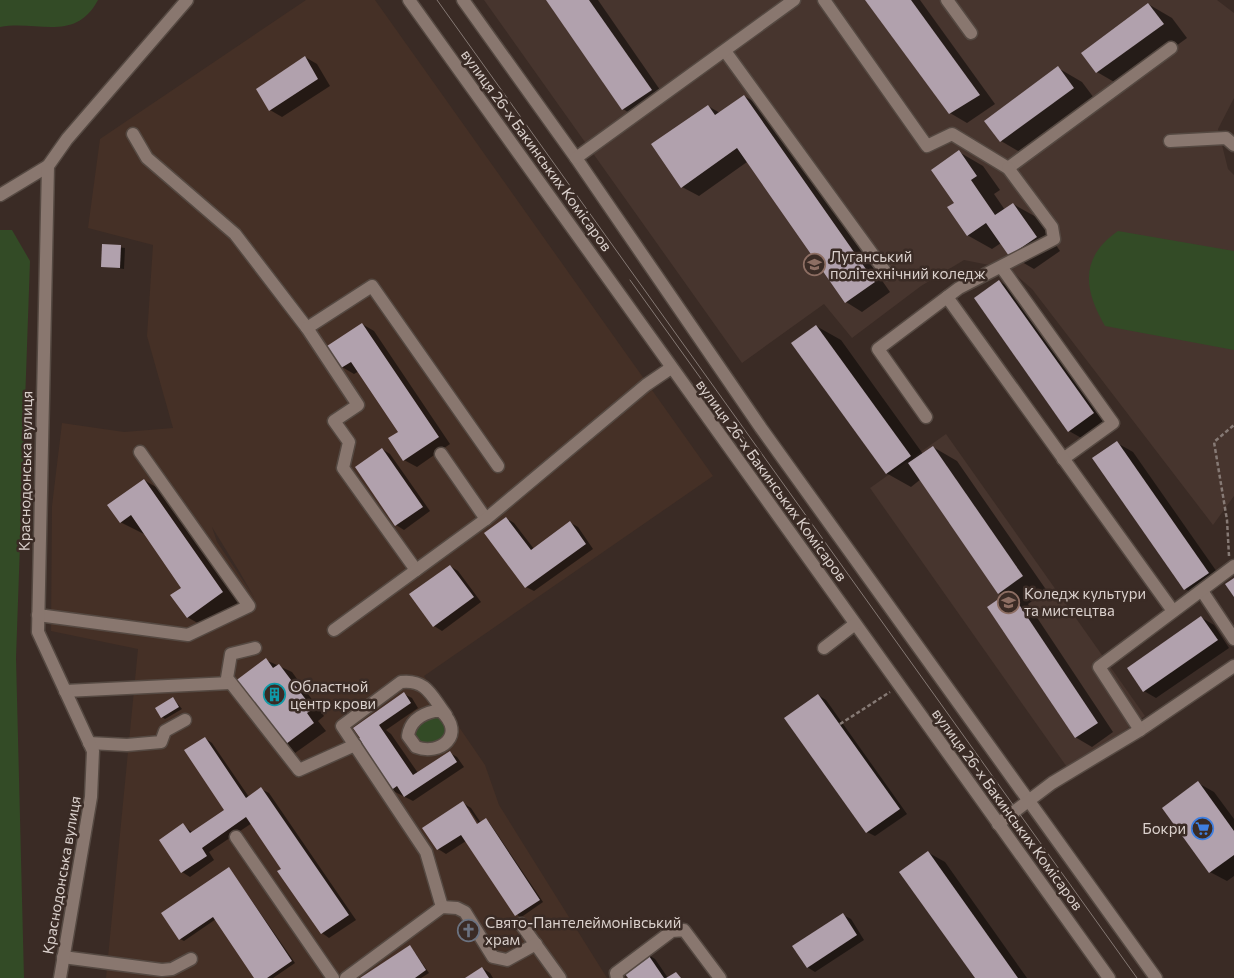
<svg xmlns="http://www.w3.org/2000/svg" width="1234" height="978" font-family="Commissioner,sans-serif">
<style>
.built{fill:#453026;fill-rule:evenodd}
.education{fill:#47352e}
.green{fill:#334b26}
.shadow{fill:#0007;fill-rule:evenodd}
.building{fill:#b1a1ad}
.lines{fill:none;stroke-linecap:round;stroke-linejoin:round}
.minor-casing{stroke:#554942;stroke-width:15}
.path{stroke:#867a75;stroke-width:2.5;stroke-dasharray:4 2.5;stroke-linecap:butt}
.minor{stroke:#89776f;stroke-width:12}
.tram{stroke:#857974;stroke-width:1}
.labels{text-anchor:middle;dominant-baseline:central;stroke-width:5;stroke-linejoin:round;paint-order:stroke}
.street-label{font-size:15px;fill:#dad0cc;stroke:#3a2b25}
.poi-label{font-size:15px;fill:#dad0cc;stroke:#3a2b25;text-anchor:start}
</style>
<rect width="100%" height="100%" fill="#3a2b25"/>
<path class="built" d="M306,0H375L713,476L424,676L485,765L499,805L607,978H106L138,649L51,631L52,506L62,423L124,432L173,428L147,336L153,245L88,228L100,139ZM212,527L239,571L254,597L217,542Z"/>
<g class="education">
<path d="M484,0H1217L1234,13V98L1218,129L1228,169L1234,175V496L1213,525L1032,289L1009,269L964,260L921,286L852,338L824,304L742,363Z"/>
<path d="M946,434L1145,716L1069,770L870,488Z"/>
</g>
<g class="green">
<path d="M0,0H98C75,43 38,20 0,27Z"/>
<path d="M0,230H12L30,261L16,658L24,978H0Z"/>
<path d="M1118,231L1234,251V350L1105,326C1084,290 1079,258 1118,231Z"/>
<path d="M437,717L444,723L446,732C441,742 432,744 422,746L413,737L419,722Z"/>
</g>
<g class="shadow">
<path d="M547,0H598L667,100L639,119L623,109Z"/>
<path d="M866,0H920L995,104L967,123L950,113Z"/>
<path d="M1148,4L1172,18L1187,38L1121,86L1097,72L1083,53Z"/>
<path d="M305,57L317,64L330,86L282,117L270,110Z"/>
<path d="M1058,68L1082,82L1097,102L1025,155L1001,141Z"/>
<path d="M744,96L760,105L890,292L862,312L846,302L747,162L699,196L682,187L708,106L720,113Z"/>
<path d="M959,152L983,166L1000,190L994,194L1005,210L1013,204L1038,218L1060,251L1034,269L1010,255L1001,243L992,249L967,235L955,203Z"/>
<path d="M103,245L125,248L124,269L102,266Z"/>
<path d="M1000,282L1016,291L1109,423L1085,440L1069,431Z"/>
<path d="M362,324L374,331L450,444L417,467L404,460L399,432L359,371L354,374L342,367Z"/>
<path d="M816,326L841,340L923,454L933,447L957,461L1047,591L1028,604L1113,732L1092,747L1075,737L1005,596L999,593L921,479L911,487L886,473Z"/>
<path d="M1117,443L1133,452L1224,582L1201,598L1185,589Z"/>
<path d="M382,449L390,454L430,511L404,530L396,525L356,468Z"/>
<path d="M144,480L168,494L246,606L212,631L187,617L183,588L146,535L120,522Z"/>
<path d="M506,518L514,523L534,549L571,523L578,527L593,549L534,591L526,587Z"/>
<path d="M450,566L458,571L481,602L442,631L434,626L411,595Z"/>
<path d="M1202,618L1214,625L1229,648L1156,698L1144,691Z"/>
<path d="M266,660L292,672L324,716L318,721L326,731L295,753L283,746Z"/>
<path d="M404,694L412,698L418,708L386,730L391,734L418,773L450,753L457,757L464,767L413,801L391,790L358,741Z"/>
<path d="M818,695L826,700L907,814L875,836L867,832Z"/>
<path d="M173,698L182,709L165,719L162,717Z"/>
<path d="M205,738L212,743L249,797L261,789L269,793L356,920L329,938L322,933L252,823L209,852L214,860L190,877L182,872L183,825L193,833L226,810Z"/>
<path d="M1198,783L1214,792L1234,819V876L1227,881L1210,872Z"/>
<path d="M463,803L471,808L481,823L486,820L489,822L543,902L520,918L466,841L446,854L438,849L424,828ZM465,808H468L482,828L480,829Z"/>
<path d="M929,853L945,862L1027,978H976Z"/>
<path d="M229,868L295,963L273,978H255L216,919L184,941L180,939Z"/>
<path d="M843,915L851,919L864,940L815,972L807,967Z"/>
<path d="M411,947L429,973L421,978H362Z"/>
<path d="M647,954L655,959L668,978H629Z"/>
<path d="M482,968L490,973L493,978H467Z"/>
</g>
<g class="building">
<path d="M546,0H589L652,90L622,110Z"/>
<path d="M865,0H911L980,95L949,114Z"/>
<path d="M1148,3L1164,24L1096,73L1081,53Z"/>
<path d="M305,56L318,79L269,111L256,89Z"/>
<path d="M1058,66L1074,88L1000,142L984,121Z"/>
<path d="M744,95L875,282L845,303L737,148L681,188L651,144L708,105L715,115Z"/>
<path d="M959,150L977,176L971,180L995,215L1013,203L1037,237L1009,256L986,223L967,236L947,207L954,203L931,170Z"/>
<path d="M102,244L121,245L120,268L101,267Z"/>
<path d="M999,280L1094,413L1068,432L974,298Z"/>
<path d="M362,323L439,437L403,461L388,438L398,432L351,362L341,368L327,346Z"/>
<path d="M816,325L911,456L886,474L791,343Z"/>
<path d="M1117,441L1209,573L1184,590L1092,458Z"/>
<path d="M933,446L1023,576L998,594L908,463Z"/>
<path d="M382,448L423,507L395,526L355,467Z"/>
<path d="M144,479L223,592L187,618L170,595L181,588L131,515L120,523L107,505Z"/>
<path d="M506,517L531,550L570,521L586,544L525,588L484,533Z"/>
<path d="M450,565L474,597L433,627L409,594Z"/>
<path d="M1234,578V597L1225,584Z"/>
<path d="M1010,591L1098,723L1075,738L987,607Z"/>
<path d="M1201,616L1218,640L1143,692L1127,668Z"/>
<path d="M266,658L273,668L279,664L313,709L307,713L314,723L282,747L234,682Z"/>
<path d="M404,692L411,703L379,725L413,775L450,751L457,762L404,797L397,786L390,791L356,741L360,738L353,728Z"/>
<path d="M818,694L900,809L866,833L784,718Z"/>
<path d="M173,697L179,707L161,718L155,708Z"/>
<path d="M205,737L246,798L261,787L349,915L321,934L277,871L281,869L246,817L202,848L207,856L181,873L159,840L183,823L190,833L224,810L184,750Z"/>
<path d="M1198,781L1234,831V855L1209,873L1162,808Z"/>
<path d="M463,801L477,824L486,818L540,900L515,916L461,835L437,850L422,828Z"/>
<path d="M928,851L1018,978H975L899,872Z"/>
<path d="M229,867L292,961L267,978H254L213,917L179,940L161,913Z"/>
<path d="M843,913L857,935L807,968L792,946Z"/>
<path d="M410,945L426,970L415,978H360Z"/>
<path d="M647,953L664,978H628L622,970Z"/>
<path d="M482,967L489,978H465Z"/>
<path d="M676,972L681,978H666Z"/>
</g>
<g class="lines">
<defs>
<g id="minor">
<path d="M409,0L1109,978"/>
<path d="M463,0L576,158L761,428L1156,978"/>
<path d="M824,0L927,146L952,134L1008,168L1171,48"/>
<path d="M947,0L971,33"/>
<path d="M725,51L887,274"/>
<path d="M133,134L147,158L235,234L307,328L358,405L334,421L349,442L343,468L416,570"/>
<path d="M1170,141L1226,138L1234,145"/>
<path d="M576,158L794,0"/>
<path d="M0,195L48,166"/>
<path d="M1002,268L1113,423L1063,459"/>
<path d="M947,297L1173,611"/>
<path d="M307,328L372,286L498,466"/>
<path d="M926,417L878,349L959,288L1054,239L1052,227L1008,168"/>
<path d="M441,454L486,519"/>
<path d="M1202,591L1234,639"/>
<path d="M38,615L188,635L249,606L140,452"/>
<path d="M334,630L486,519L646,385L671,368"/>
<path d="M255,648L231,654L227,678L299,770L355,745"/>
<path d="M824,648L855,624"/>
<path d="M65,691L230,683"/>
<path d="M435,711H441C467,735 440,756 416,747L408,736C410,721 421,714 435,711Z"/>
<path d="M1140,730L1234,666"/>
<path d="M89,743L127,745L161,742L165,731L185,720"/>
<path d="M998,824L1052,783L1140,730L1099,667L1234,566"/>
<path d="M236,837L333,978"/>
<path d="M442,907L426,852L342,726L401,682C427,679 432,697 446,715"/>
<path d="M521,924L560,978"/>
<path d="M63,957L162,970L172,969L191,959"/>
<path d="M60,978L91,797L93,751L38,632L48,166L67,139L187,0"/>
<path d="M346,978L442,907L457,908L465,912L493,957L507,960L536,944"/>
<path d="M617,978L616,973L672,931L684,930L720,978"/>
</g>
</defs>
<use href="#minor" class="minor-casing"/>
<g class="path">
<path d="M1229,556L1227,520L1214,442L1234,425"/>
<path d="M840,724L890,692"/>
</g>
<use href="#minor" class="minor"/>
<g class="tram">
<path d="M437,0L1137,978"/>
<path d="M630,280L763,465"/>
</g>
</g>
<defs>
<symbol id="university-ring" viewBox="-11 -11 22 22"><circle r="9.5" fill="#3a2b25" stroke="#8d6e63" stroke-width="1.5"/><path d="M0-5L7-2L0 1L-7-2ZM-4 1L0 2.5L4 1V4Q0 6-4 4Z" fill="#8d6e63"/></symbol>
<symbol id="building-ring" viewBox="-11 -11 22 22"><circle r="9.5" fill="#3a2b25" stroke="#0f9aa8" stroke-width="1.5"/><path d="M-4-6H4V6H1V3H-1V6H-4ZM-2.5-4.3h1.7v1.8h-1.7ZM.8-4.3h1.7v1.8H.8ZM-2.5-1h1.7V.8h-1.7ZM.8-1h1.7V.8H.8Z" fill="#0f9aa8"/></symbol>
<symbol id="supermarket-ring" viewBox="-11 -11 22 22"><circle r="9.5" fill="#3a2b25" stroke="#3f7fe0" stroke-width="1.5"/><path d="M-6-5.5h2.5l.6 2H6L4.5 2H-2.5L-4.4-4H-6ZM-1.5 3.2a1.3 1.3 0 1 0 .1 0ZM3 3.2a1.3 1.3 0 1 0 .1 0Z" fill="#3f7fe0"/></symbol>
<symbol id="church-ring" viewBox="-11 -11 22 22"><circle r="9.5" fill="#3a2b25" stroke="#6b7280" stroke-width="1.5"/><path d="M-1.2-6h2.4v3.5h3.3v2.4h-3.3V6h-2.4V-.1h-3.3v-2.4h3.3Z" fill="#6b7280"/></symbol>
</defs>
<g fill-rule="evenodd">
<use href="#university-ring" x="802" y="252" width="25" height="25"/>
<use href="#university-ring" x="996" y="590" width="25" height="25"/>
<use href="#building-ring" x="262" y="682" width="25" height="25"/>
<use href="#supermarket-ring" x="1190" y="816" width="25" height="25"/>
<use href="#church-ring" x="456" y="918" width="25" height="25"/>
</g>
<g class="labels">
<g class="street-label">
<text transform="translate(537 150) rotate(54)">вулиця 26-х Бакинських Комісаров</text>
<text transform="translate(25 471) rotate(-89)">Краснодонська вулиця</text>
<text transform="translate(772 480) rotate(54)">вулиця 26-х Бакинських Комісаров</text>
<text transform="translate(1008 809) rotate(54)">вулиця 26-х Бакинських Комісаров</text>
<text transform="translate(61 875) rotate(-80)">Краснодонська вулиця</text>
</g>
<g class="poi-label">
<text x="830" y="256">Луганський<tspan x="830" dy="17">політехнічний коледж</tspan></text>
<text x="1024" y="593">Коледж культури<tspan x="1024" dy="17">та мистецтва</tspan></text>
<text x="290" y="686">Областной<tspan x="290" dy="17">центр крови</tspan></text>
<text x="1186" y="828" text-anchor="end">Бокри</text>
<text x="485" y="922">Свято-Пантелеймонівський<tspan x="485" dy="17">храм</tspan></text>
</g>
</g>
</svg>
